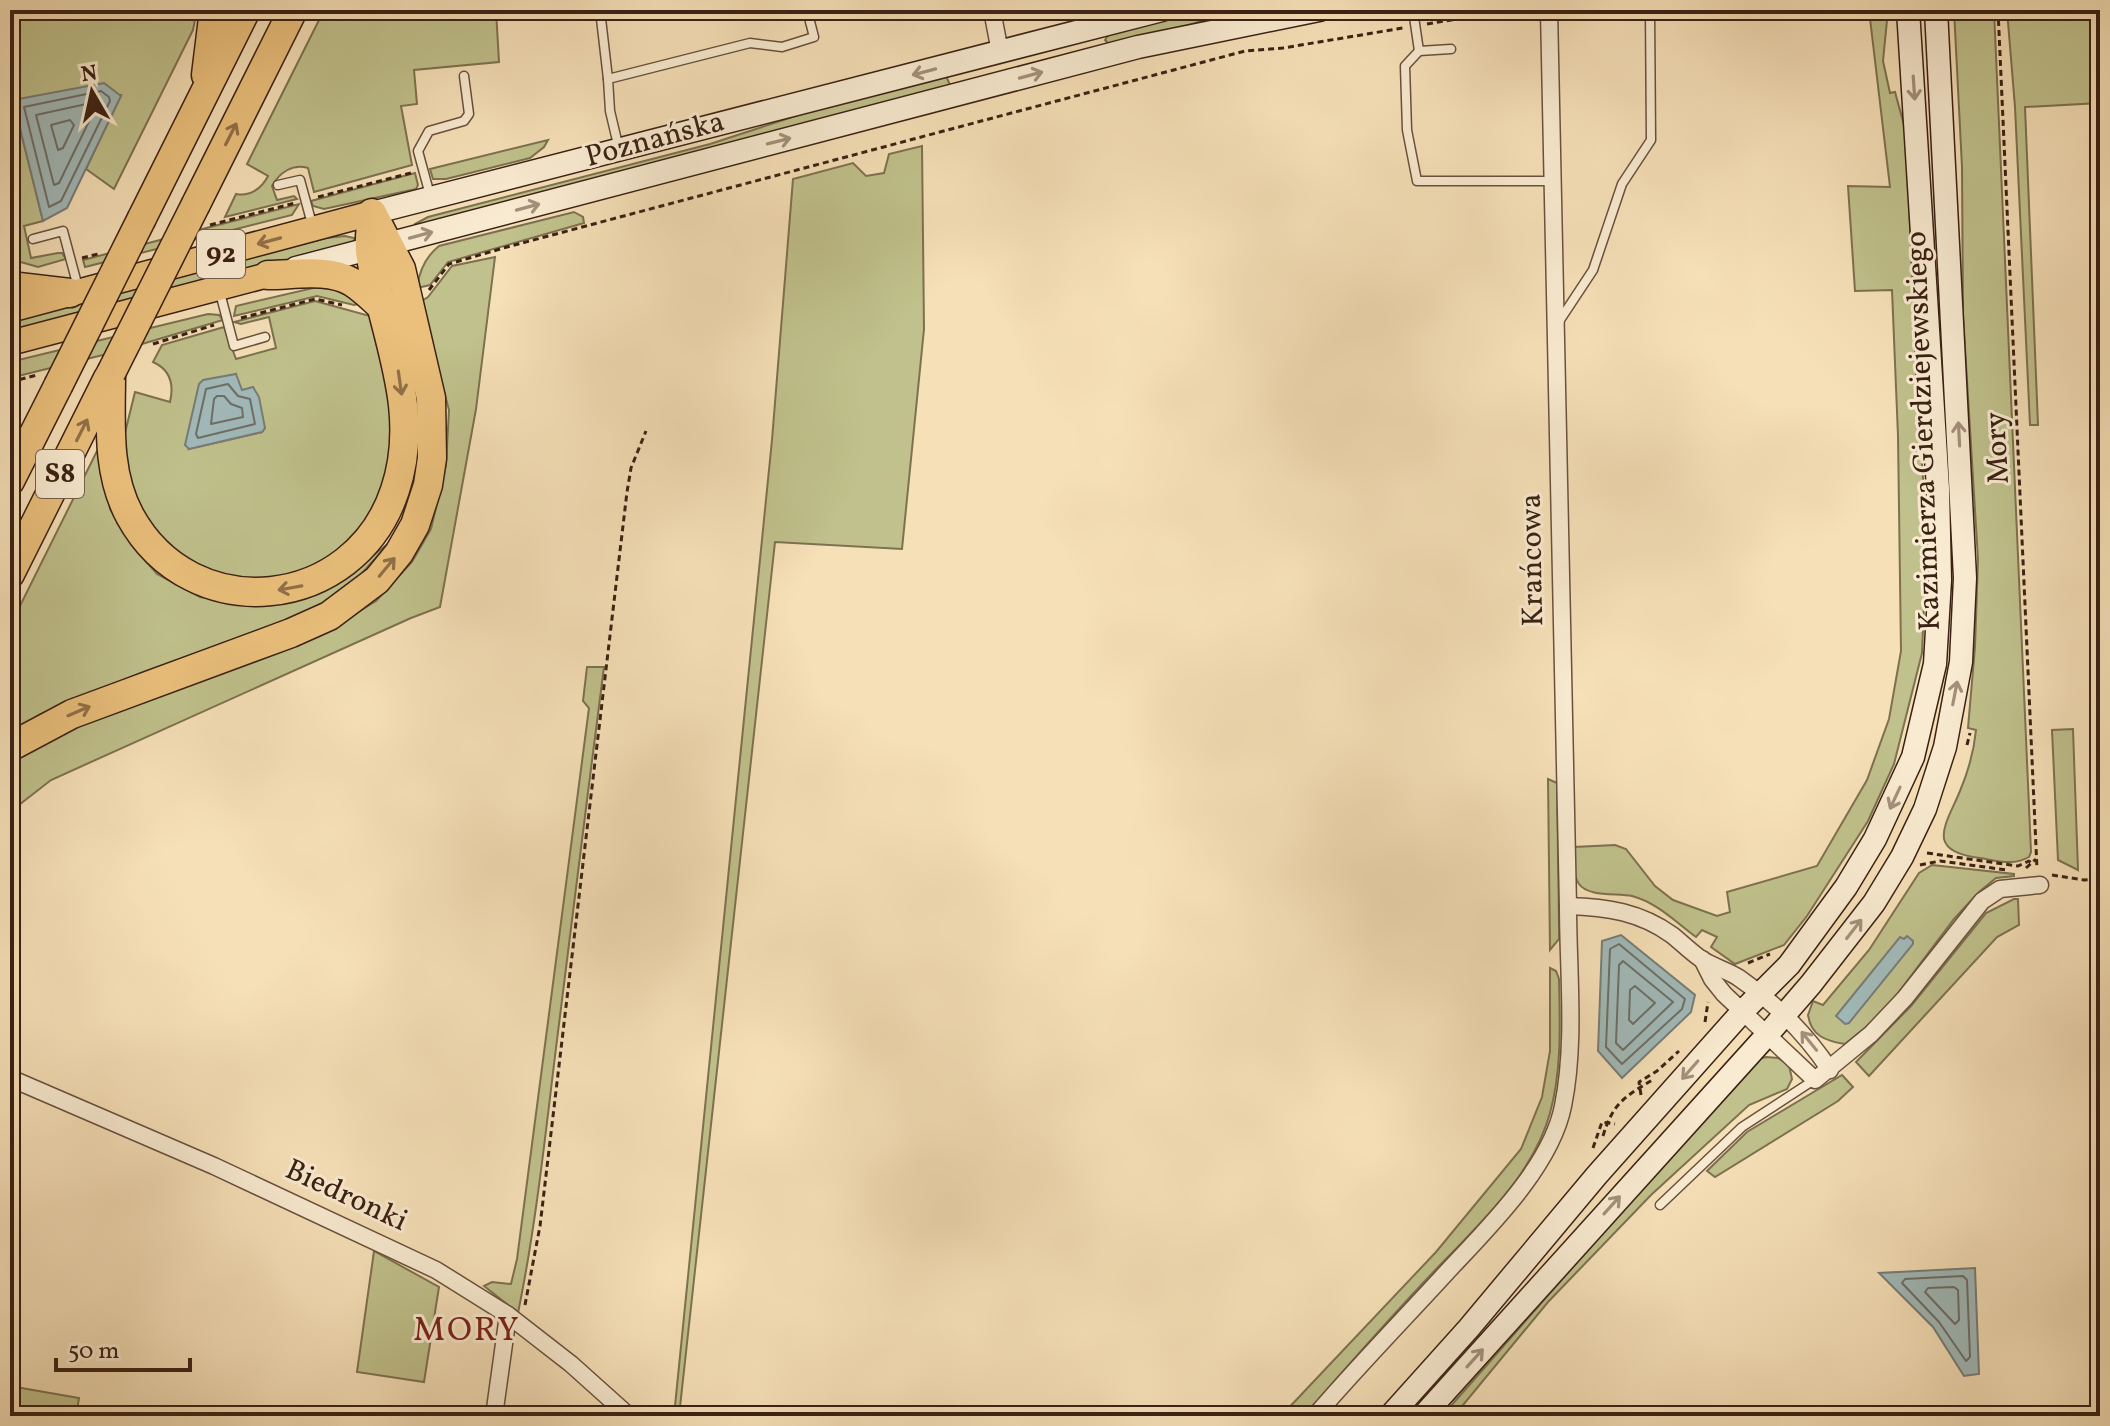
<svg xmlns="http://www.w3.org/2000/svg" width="2110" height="1426" font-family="Vollkorn,serif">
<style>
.green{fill:#c0c18c;stroke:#7d7150;stroke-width:2;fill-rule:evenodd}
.water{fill:#a1baba;stroke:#787d78;stroke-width:2}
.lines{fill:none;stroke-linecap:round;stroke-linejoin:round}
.shore{stroke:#6e6e67;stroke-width:2}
.lane-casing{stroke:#69513d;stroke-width:11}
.street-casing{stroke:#69513d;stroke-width:19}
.secondary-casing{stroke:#3a2114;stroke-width:25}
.primary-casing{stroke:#3a2114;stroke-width:27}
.highway-casing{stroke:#3a2114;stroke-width:31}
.path{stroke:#3a2114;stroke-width:3;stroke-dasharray:6 4;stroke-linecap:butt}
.lane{stroke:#f9ebd1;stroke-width:8}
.street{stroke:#f9ebd1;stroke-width:16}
.secondary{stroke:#f9ebd1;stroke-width:22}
.primary{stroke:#ebc07c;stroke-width:24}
.highway{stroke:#ebc07c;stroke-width:28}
.highway-bridge-casing{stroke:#3a2114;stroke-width:31;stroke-linecap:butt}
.highway-bridge{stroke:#ebc07c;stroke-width:28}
.oneway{stroke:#a3907c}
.oneway2{stroke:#927048}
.labels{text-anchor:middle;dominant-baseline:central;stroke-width:6;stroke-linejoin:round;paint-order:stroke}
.shield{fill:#f9ebd1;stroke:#735e4d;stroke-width:2}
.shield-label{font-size:28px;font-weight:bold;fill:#3a2114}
.street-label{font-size:30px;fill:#3a2114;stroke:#f9ebd1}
.quarter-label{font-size:34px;letter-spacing:2px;fill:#7a1f14;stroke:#f9ebd1}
</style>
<rect width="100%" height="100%" fill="#f6e0b8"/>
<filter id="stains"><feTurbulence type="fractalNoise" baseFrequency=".0025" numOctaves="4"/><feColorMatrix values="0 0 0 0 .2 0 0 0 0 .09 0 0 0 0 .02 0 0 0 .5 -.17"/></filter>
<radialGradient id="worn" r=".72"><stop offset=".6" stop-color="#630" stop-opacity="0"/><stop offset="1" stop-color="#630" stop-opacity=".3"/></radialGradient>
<g class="green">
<path d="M10,10H197L193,30L114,189L86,169L121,95L13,100L43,221L24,226L31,258L58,253H62L66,259L38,267L10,259Z"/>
<path d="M324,10H496L499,62L414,70L417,104L401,106L412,165L314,192L308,168C293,163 279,173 272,186L277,200L294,196L297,199L225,217L236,194C250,197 262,188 268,176L247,164Z"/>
<path d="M1203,10H1237L1183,27L1110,45L1105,40L1109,34Z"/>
<path d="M1869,10H1888L1883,61L1890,93L1895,92L1904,125L1907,151L1916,376L1927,537L1922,653L1894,764L1868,821L1807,916L1784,945L1735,964L1711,947L1717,937L1702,930L1696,937C1677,923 1656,902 1632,896C1617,893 1588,897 1579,884C1572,874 1574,859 1574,847L1615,845L1626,849L1655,886L1673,900L1717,916L1730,912L1727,892L1817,866L1867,780L1889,719L1901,651L1898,436L1892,290L1855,291L1848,186L1890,187Z"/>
<path d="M1954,10H1994L2031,852L2029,857C2013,866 1998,861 1980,858C1924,851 1946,825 1960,791C1968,772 1974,751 1976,730L1968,728L1975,647L1978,559L1963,315L1962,167Z"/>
<path d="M2007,10H2086L2100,27V103L2025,107L2038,425H2030L2015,107Z"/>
<path d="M946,76L951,87L416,226L415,224L428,217L710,144L811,111Z"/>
<path d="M548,140L544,147L530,158L446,179H433L430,169Z"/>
<path d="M922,146L924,329L902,549L775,542L679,1416H674L772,440L793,179L853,163L866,176L884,173L889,154Z"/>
<path d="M415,173L418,185L416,189L324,209L313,206L311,201Z"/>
<path d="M299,204L292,215L85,267L83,260Z"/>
<path d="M574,212L583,217L584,223L448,262L430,285L417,288C419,272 425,257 439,246Z"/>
<path d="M345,236L354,238L355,242L20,330H10V321L326,238Z"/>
<path d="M495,257L476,409L440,607L411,618L51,780L10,812V760L83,722L319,636L376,601L412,562L431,529L446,465L449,410L420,302L428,297L452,266Z"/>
<path d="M326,285L367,302L354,305L317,296L234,316L236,306Z"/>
<path d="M315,301L370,316L394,412L393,465L376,510L332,557L292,575L248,583L205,573L176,555L137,509L121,449L135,392L170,402C174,385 171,370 153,362L162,345L224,327L236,359L276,348L269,317L241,324L234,322ZM236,375L238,385L265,428L262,432L189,449Z"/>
<path d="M208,314L219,315L223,320L115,352L10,378V362Z"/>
<path d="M102,441L110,509L135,549L157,574L200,597L242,604L285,602L350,574L390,542L345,592L291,619L143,672L39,715L10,734V626Z"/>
<path d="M587,667H604C588,794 571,921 556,1048C545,1137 536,1225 518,1313L484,1286L492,1282L511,1284L517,1259L589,708L583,701Z"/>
<path d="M2073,729L2078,870L2058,860L2052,730Z"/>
<path d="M1548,779L1557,783L1559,926V939L1550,950Z"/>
<path d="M1932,865L2014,874V876L1996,878L1979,892L1954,919L1892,1001L1872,1022L1845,1044C1826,1041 1811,1036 1808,1015L1813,1001L1823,1005L1869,950L1919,873Z"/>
<path d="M2014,899H2018L2019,925L1997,937L1869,1076L1856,1062L1911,1006L1986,913Z"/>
<path d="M1550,968L1556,971L1559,979C1560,1024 1562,1069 1550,1113C1531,1182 1469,1233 1423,1283C1382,1327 1343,1371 1304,1416H1281L1436,1252L1521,1149L1542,1097L1550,1051Z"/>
<path d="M1766,1057L1778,1058L1789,1065L1792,1079L1787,1089L1749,1105L1651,1195L1548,1302L1454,1416H1442L1755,1060Z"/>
<path d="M1842,1075L1853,1087L1838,1101L1715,1177L1707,1171L1747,1132Z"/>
<path d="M374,1251L439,1287L424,1382L357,1372Z"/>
<path d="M10,1386L79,1398L76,1416H10Z"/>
</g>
<g class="water">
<path d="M104,83L121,96L67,208L43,221L13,100Z"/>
<path d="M236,374L242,390L253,387L259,397L265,428L262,432L189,449L185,445L199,384L203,380Z"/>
<path d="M1621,935L1695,995L1691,1012L1622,1078L1598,1051L1602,941Z"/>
<path d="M1907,936L1913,941V944L1849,1023L1845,1024L1836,1016L1900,937L1904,939Z"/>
<path d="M1975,1268L1979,1374L1964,1376L1933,1327L1879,1273Z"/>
</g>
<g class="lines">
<g class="shore">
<path d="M101,91L109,97L110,101L61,201L49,207L24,107Z"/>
<path d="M91,103L94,105L95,109L59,183L54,185L36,115Z"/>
<path d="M70,120L74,125L63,148L58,150L51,125Z"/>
<path d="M228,384L238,396L250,399L255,424L198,438L196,434L206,389Z"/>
<path d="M217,396H224L231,404L242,408L243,417L211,424L214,399Z"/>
<path d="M1619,944L1685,999L1682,1009L1622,1064L1606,1047L1610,949Z"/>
<path d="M1623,961L1673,1002L1623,1050L1616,1043L1619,965Z"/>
<path d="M1635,986L1655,1003L1633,1024L1629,1020L1630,990Z"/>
<path d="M1963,1276L1967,1280L1970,1357L1966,1361L1939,1322L1902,1283L1905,1279Z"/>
<path d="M1954,1287L1958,1290L1959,1320L1955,1324L1925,1292L1928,1288Z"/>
</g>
<defs>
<g id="lane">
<path d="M600,10L608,79"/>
<path d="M1413,10L1419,51L1451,49"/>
<path d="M1419,51L1405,66L1407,130L1417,181H1553"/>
<path d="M619,149L610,111L608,79L750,43L782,47L814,37L807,10"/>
<path d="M278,185L300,180L312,224"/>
<path d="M430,195L418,151L429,131L464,121L469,114L464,76"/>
<path d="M33,239L63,231L79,291"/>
<path d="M219,289L234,346L265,337"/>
<path d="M1558,323L1593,270L1622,184L1651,140L1650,10"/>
<path d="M1660,1205L1742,1127L1814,1080"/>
</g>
<g id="street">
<path d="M992,10L1000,52"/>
<path d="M1568,906C1607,907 1640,912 1672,935C1682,943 1691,952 1701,959C1713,967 1727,970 1739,978C1775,1003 1806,1034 1830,1070"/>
<path d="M1702,959L1712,979L1724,994L1815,1080L1871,1034L1905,998L1982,901L2000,889L2040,885"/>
<path d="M10,1078L214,1166L436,1270L508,1315L571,1364L629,1416"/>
<path d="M494,1416L508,1315"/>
<path d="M1315,1416C1357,1367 1402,1321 1446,1273C1487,1229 1551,1167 1563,1106C1576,1042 1568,972 1568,906L1549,10"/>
</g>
<g id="secondary">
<path d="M372,213L1162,10"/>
<path d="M296,268L1138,47L1319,10"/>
<path d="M1390,1416L1469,1328L1597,1175L1742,1012L1789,965L1846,887L1875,839L1913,757L1935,664L1940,580L1938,489L1908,10"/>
<path d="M1423,1416L1767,1035L1811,984L1874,903L1902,857L1925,809L1945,747L1961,662L1965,578L1936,10"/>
</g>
<g id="primary">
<path d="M10,310L372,213"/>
<path d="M10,343L268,275"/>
</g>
<g id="highway">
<path d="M206,75L214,10"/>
<path d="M196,204L293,10"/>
<path d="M142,218L246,10"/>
<path d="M268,275C294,275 328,268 352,282C363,289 373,299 382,307"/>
<path d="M10,286L70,293"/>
<path d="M111,373C111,421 106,472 130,516C192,629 355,612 395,490C423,407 381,331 370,251C369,239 371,226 372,214"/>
<path d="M10,481L58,386"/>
<path d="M10,574L108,378"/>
<path d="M10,747L72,714L291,633L329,616L377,580L399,553L415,525L428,485L432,458L431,398L401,269L372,213"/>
</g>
</defs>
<use href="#lane" class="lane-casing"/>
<use href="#street" class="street-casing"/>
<use href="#secondary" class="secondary-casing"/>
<use href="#primary" class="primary-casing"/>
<use href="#highway" class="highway-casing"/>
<g class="path">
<path d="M1998,10L2037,869"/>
<path d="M2096,10L2094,13L2100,19"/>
<path d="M1427,24L1511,10"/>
<path d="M318,197L411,173"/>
<path d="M210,225L295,203"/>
<path d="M82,258L98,254"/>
<path d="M429,290L449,264L507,247L1245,51L1283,48L1403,28"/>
<path d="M241,318L315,299L342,305"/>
<path d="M153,344L214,325"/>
<path d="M10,382L37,375"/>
<path d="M1967,745L1970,733"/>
<path d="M1927,853L2018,866L2029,861L2032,864"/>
<path d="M1920,865L1940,861L2007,870"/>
<path d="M2026,868L2036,859"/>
<path d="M2052,875L2084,880L2100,879"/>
<path d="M1748,963L1770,954"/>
<path d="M1705,1022L1708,1002"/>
<path d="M1641,1095L1639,1082L1657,1071L1679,1051"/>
<path d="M1603,1136C1613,1102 1626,1096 1654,1079"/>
<path d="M1593,1148L1602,1122L1615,1124"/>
<path d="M525,1305L540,1226L627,492L631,468L646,431"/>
</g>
<use href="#lane" class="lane"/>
<use href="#street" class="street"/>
<use href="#secondary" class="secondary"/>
<use href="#primary" class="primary"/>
<use href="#highway" class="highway"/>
<defs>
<g id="highway-bridge">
<path d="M111,373L196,204"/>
<path d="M58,386L142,218"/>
</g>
</defs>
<use href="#highway-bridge" class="highway-bridge-casing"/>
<use href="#highway-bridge" class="highway-bridge"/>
</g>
<defs><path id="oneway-shaft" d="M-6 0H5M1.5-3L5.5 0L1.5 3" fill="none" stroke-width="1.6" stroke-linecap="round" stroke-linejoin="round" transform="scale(2)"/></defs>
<g class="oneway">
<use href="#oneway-shaft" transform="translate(924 72) rotate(165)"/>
<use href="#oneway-shaft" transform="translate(1031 75) rotate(-15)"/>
<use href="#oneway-shaft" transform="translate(1914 88) rotate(86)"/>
<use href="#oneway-shaft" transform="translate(779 141) rotate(-14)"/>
<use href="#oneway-shaft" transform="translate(528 207) rotate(-15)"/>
<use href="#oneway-shaft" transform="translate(421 235) rotate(-15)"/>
<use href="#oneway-shaft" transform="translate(1959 434) rotate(-93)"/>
<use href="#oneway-shaft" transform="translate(1955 693) rotate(-79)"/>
<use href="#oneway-shaft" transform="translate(1895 798) rotate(115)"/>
<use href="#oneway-shaft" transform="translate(1854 929) rotate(-52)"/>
<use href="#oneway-shaft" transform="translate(1809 1041) rotate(-129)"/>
<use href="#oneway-shaft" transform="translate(1690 1070) rotate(131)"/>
<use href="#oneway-shaft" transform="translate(1612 1205) rotate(-48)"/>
<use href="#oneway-shaft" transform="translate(1475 1358) rotate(-48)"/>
</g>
<g class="oneway2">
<use href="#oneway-shaft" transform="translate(231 134) rotate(-63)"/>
<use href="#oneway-shaft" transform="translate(269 241) rotate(165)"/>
<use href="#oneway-shaft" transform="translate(400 383) rotate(82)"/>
<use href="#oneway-shaft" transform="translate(82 430) rotate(-63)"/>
<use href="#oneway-shaft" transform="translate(387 567) rotate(-50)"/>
<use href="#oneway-shaft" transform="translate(290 588) rotate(170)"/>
<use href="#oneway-shaft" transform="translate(79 711) rotate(-23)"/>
</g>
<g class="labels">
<g class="shield">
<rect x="197" y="230" width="48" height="48" rx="6"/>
<rect x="36" y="450" width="48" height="48" rx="6"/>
</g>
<g class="shield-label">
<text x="221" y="254">92</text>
<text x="60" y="474">S8</text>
</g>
<g class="street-label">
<text transform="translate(655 140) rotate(-15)">Poznańska</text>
<text transform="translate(1924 431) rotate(-92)">Kazimierza Gierdziejewskiego</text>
<text transform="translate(1998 448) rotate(-93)">Mory</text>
<text transform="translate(1533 560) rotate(-91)">Krańcowa</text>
<text transform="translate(346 1196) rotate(25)">Biedronki</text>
</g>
<g class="quarter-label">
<text x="467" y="1331">MORY</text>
</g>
</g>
<rect width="2110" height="1426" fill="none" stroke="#f6e0b8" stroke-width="40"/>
<rect x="12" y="12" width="2086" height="1402" fill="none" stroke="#3a2114" stroke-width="4"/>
<rect x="20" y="20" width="2070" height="1386" fill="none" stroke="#3a2114" stroke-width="2"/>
<g transform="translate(92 92) rotate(351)" stroke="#f9ebd1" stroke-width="6" paint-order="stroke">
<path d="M0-6L14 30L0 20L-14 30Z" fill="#3a2114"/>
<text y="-12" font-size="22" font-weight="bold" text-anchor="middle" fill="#3a2114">N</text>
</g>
<path d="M56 1358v12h134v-12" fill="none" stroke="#3a2114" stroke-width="4"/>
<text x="68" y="1358" font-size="24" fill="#3a2114" stroke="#f9ebd1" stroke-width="6" paint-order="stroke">50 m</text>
<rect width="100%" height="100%" filter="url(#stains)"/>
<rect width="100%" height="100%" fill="url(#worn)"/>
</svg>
